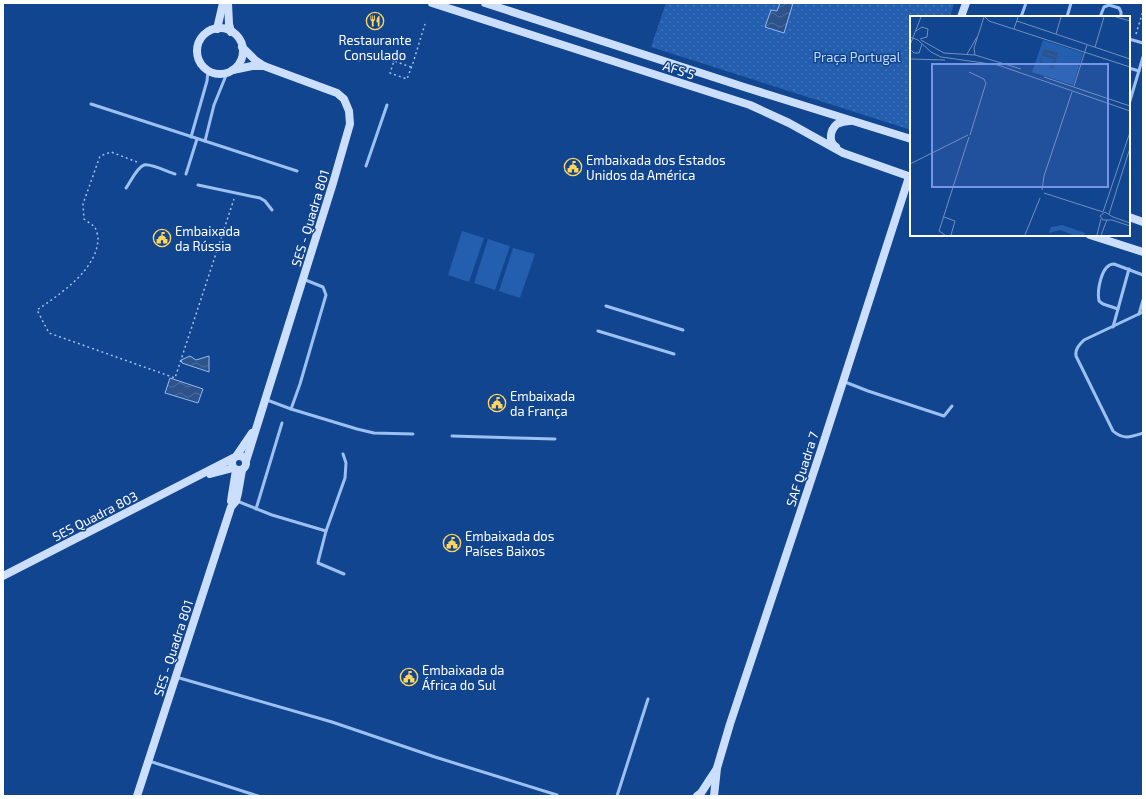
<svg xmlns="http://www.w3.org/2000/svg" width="1146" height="799" font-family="'Exo 2',sans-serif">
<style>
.park{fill:url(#park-dots)}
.pitch{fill:#245eae}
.water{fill:url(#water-waves);stroke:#8ebbf5}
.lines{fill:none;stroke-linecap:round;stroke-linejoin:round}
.path{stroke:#9cc0f2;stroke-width:1.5;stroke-dasharray:2 3;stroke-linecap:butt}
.lane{stroke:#9cc0f2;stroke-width:3}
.secondary{stroke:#cbdffc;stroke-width:8}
.labels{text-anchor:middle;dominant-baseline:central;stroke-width:3;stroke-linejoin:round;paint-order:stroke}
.poi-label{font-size:13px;fill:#fff;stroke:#12458f;text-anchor:start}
.park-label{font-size:13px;fill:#c3dcfd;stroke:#12458f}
.street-label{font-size:13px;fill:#fff;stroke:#12458f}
.inset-road{fill:none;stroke:#718fbc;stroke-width:1}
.view{fill:#7795e8;fill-opacity:0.15;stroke:#7795e8;stroke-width:2}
.inset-edge{fill:none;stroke:#fff;stroke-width:2}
</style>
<defs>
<pattern id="park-dots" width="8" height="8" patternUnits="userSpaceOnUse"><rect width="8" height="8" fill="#245eae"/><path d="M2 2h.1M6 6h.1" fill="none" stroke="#4576ba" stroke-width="1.8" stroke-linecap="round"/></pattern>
<pattern id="water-waves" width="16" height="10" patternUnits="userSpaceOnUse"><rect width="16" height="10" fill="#2e538a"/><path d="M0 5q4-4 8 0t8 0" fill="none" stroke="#4d6d9c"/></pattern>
</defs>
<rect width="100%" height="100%" fill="#12458f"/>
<path class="park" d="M666,3H954L950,17H911V130L651,47Z"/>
<g class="pitch">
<path d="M462,231L484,238L469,282L448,275Z"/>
<path d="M488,239L510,246L495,290L474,283Z"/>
<path d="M513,248L535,254L520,298L499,291Z"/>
</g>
<g class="water">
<path d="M780,3H793L784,33L765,27L771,10L777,11Z"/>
<path d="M190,356L196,360L209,356V372L182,363L181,360Z"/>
<path d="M170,378L203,389L198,403L165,393Z"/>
</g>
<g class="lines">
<g class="path">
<path d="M1136,34L1143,11"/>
<path d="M359,61L375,55L394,61"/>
<path d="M411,67L394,61L390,73L407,79L413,63L425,24"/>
<path d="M137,162L111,152L100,156L83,204L84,219L95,227C96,230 98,235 98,239C97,270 60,294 37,310L49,333L175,378L234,199"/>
</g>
<g class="lane">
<path d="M1021,17L1026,3"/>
<path d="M1067,17L1071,3"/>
<path d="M1100,17L1104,7L1109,5L1119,8L1121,12V17"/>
<path d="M1129,39L1143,43"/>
<path d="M1129,68L1139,71"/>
<path d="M91,104L297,171"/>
<path d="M1129,104L1143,57"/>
<path d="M191,137L207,81L208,71"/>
<path d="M205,141L214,105L227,73"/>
<path d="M366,166L387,105"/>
<path d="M186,174L197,139"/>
<path d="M198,185L260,198L265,201L272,210"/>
<path d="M126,188C130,183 137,167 144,165C150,163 168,172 175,174"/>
<path d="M606,306L683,330"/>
<path d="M1118,309L1103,304L1099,301C1097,291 1101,264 1114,264L1143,275"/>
<path d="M1143,312L1084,340C1079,345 1075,349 1076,356L1113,431C1123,440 1131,437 1143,433"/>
<path d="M1139,314L1143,300"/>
<path d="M1113,327L1129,269"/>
<path d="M598,331L674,354"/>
<path d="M845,382L868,391L944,416L952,406"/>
<path d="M267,400L291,409L300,384L326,295L323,287L303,279"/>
<path d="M291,409L357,429L374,433L413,434"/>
<path d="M452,436L555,439"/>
<path d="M237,501L272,515L326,531L345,478L346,463L343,454"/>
<path d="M256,509L282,423"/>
<path d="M326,531L318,562V563L344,574"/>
<path d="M176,677L332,722L435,757L557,795"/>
<path d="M149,761L258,796"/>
<path d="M617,796L648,699"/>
</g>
<g class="secondary">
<path d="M228,3L229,24L231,32"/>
<path d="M432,3L750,105L789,123L843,153L911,177"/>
<path d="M485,3L744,87L911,139"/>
<path d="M961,17L966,3"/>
<circle cx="220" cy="51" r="23"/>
<path d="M217,29L223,3"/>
<path d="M242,47L255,60L264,66L337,93L344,99L349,111L350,124L333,183L246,461"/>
<path d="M233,70L252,66H264"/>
<path d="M836,147C828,142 830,130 837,124C841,122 846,121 850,121"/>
<path d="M1129,217L1143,222"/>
<path d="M1090,235L1143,252"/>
<path d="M237,455L252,433"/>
<circle cx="239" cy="463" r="7"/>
<path d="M210,474L233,468"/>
<path d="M231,501L236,470"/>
<path d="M3,576L233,458"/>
<path d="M137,796L231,507L236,501L238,493L242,470"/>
<path d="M697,796L701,793L716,770"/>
<path d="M714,796L717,768L730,724L821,450L909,177"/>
</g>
</g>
<defs>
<symbol id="restaurant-ring" viewBox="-11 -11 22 22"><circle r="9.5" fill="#12458f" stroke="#ffd55d" stroke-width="1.5"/><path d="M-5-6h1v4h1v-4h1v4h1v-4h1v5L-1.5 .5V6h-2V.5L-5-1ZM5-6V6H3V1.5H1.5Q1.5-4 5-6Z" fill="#ffd55d"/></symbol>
<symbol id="civic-ring" viewBox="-11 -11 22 22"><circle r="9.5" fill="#12458f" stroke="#ffd55d" stroke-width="1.5"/><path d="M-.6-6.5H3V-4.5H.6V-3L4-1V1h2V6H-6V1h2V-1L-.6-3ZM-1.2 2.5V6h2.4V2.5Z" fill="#ffd55d"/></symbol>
</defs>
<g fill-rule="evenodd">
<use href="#restaurant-ring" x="365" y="11" width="20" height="20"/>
<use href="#civic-ring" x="563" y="157" width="20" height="20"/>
<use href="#civic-ring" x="152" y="228" width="20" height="20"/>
<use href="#civic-ring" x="487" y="393" width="20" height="20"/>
<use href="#civic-ring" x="442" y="533" width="20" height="20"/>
<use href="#civic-ring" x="399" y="667" width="20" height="20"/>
</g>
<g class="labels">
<g class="poi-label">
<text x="375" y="40" text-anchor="middle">Restaurante<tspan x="375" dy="15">Consulado</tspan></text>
<text x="586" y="160">Embaixada dos Estados<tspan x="586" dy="15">Unidos da América</tspan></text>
<text x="175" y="231">Embaixada<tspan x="175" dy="15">da Rússia</tspan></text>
<text x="510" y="396">Embaixada<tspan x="510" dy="15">da França</tspan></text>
<text x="465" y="536">Embaixada dos<tspan x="465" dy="15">Países Baixos</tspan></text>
<text x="422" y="670">Embaixada da<tspan x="422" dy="15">África do Sul</tspan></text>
</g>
<g class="park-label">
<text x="857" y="57">Praça Portugal</text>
</g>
<g class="street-label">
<text transform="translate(679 70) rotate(18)">AFS 5</text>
<text transform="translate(310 218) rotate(-73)">SES - Quadra 801</text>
<text transform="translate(802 469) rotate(-72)">SAF Quadra 7</text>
<text transform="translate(95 516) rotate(-27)">SES Quadra 803</text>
<text transform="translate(173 648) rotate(-72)">SES - Quadra 801</text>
</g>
</g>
<g transform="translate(910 16)">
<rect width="220" height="220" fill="#12458f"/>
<path d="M152,209L175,217L174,219H163L150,214L139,217L141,211Z" fill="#245eae"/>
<path d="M133,24L173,37L163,69L122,56Z" fill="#245eae"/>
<path d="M134,33L148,37L147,40L138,37L137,39L147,41L143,53H140L144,43L132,40L131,50L129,49Z" fill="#2e538a"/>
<path class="inset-road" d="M75,1L79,5L220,51M206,1L220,5M107,5L220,43M104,13L108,1M6,15L12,11L18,13L17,21L10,23M146,18L151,1M0,21L8,24L21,36L31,41L88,49L220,95M11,24L34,37L65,39L111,53M0,29L11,1M185,31L194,1M0,33L4,37H9L12,28M57,38L67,21M65,39L64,32L74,1M0,43L35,44M59,56L74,63L76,67L60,119M134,61L220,90M164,70L177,29M0,148L58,119M132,174L134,160L162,76M134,177L193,196M193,196L220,116M199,198L220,132M34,201L45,205L41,219M220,207L203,201L195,196L190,200L193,204H202L220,210M35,219L29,215L59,121M115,219L130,182M187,219L191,203M191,219L197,204"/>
<path class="view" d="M22,48H198V171H22Z"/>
<rect width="220" height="220" class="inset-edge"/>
</g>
<rect width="1146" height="799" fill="none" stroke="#ffffff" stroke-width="8"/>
</svg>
